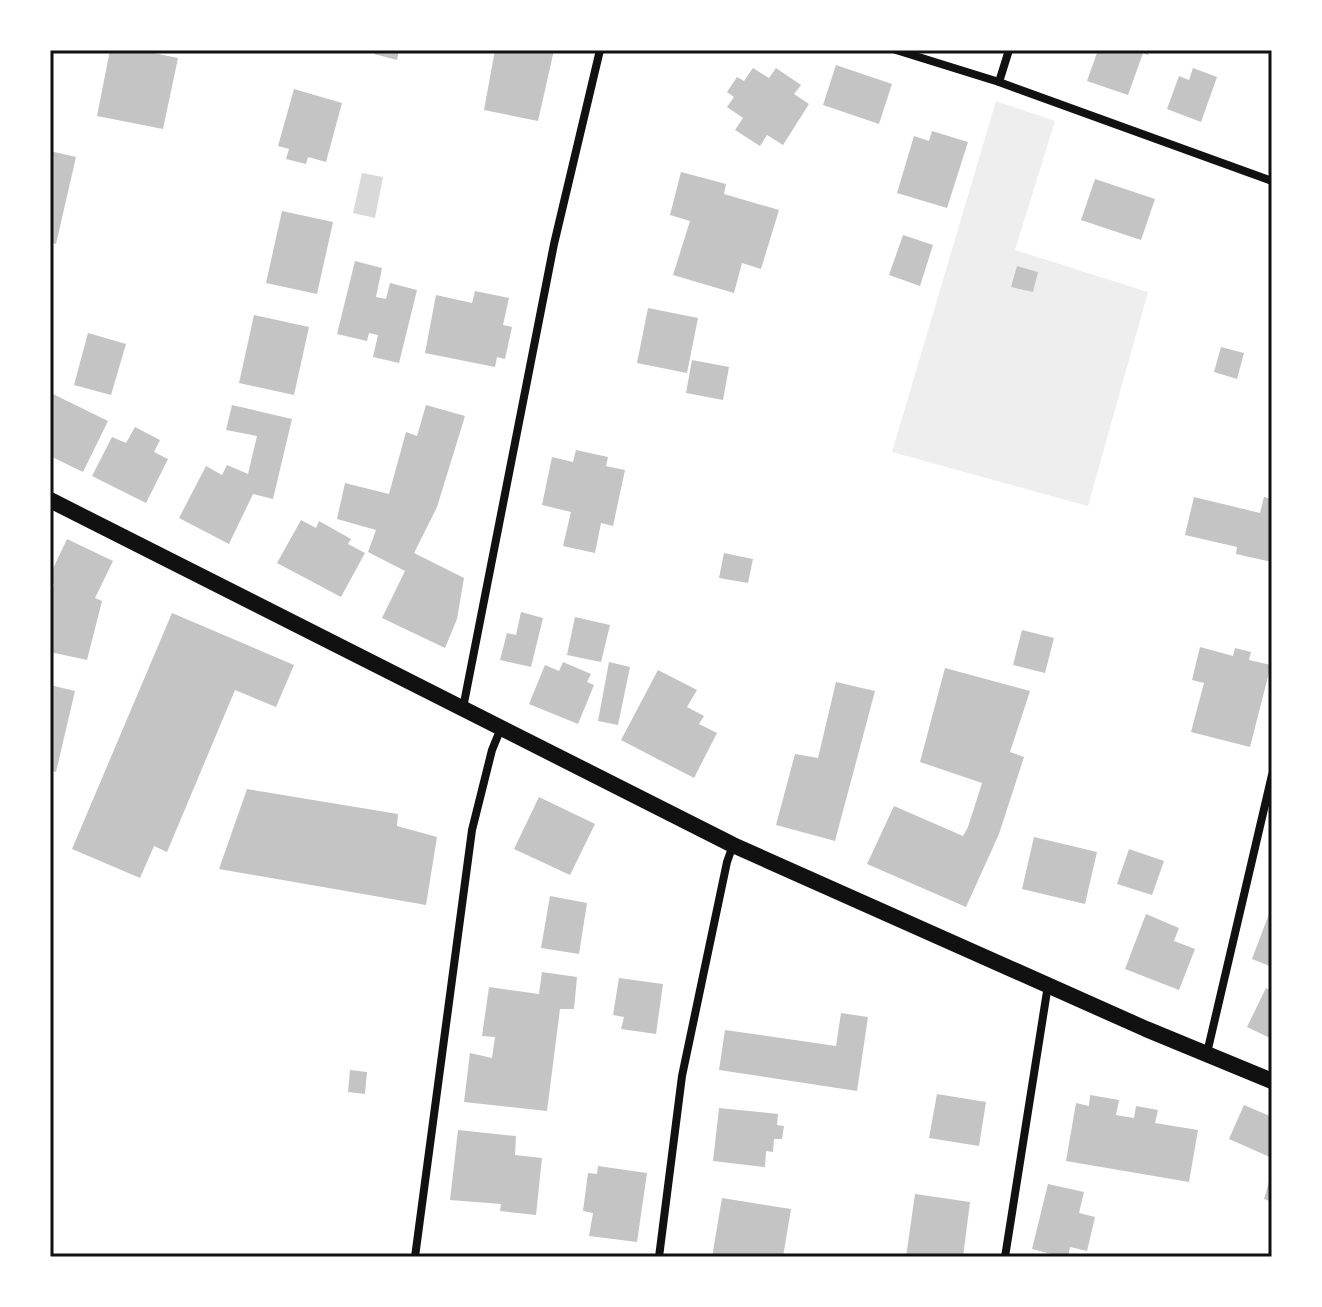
<svg xmlns="http://www.w3.org/2000/svg" width="1322" height="1307" font-family="'Source Sans 3',sans-serif">
<style>
.green{fill:#eee}
.water{fill:#d9d9d9}
.building{fill:#c4c4c4}
.lines{fill:none;stroke-linecap:round;stroke-linejoin:round}
.minor{stroke:#111;stroke-width:8}
.secondary{stroke:#111;stroke-width:16}
.neatline{fill:none;stroke:#111;stroke-width:3}
</style>
<rect width="100%" height="100%" fill="#fff"/>
<path class="green" d="M996,101L1055,121L1015,250L1148,292L1088,506L892,452Z"/>
<path class="water" d="M362,173L383,177L375,218L353,213Z"/>
<g class="building">
<path d="M110,50H139L178,58L163,129L97,116Z"/>
<path d="M375,50H399L397,60L374,54Z"/>
<path d="M495,50H554L538,121L484,110Z"/>
<path d="M1098,50H1150L1148,55L1143,53L1128,95L1087,81Z"/>
<path d="M836,65L892,84L879,124L823,105Z"/>
<path d="M753,68L769,78L776,68L801,85L794,94L809,104L783,145L767,135L760,146L735,130L743,118L727,107L734,97L727,92L737,77L744,81Z"/>
<path d="M1193,68L1217,77L1201,122L1167,109L1179,76L1189,80Z"/>
<path d="M294,89L342,103L326,162L308,157L306,164L286,159L289,149L278,146Z"/>
<path d="M932,131L968,142L947,208L897,193L914,136L929,141Z"/>
<path d="M50,151L76,157L56,244L50,242Z"/>
<path d="M681,172L726,184L724,194L779,210L761,269L742,263L734,293L673,275L690,221L670,215Z"/>
<path d="M1095,179L1155,199L1141,240L1081,220Z"/>
<path d="M282,211L333,222L317,294L266,283Z"/>
<path d="M903,235L933,245L920,286L889,275Z"/>
<path d="M355,261L382,268L376,297L386,299L390,283L417,290L399,363L373,357L378,335L369,333L367,341L337,334Z"/>
<path d="M1017,266L1038,272L1033,292L1011,287Z"/>
<path d="M475,291L509,298L503,325L512,327L505,359L497,357L495,367L425,353L436,295L472,303Z"/>
<path d="M648,308L698,318L687,373L637,363Z"/>
<path d="M254,315L309,327L294,395L239,383Z"/>
<path d="M88,333L126,344L111,395L74,385Z"/>
<path d="M1221,347L1244,353L1237,379L1214,372Z"/>
<path d="M692,360L729,367L723,400L686,393Z"/>
<path d="M53,394L108,421L83,472L50,456V400Z"/>
<path d="M232,405L292,419L273,499L253,494L229,544L179,518L206,466L222,475L227,465L248,474L257,436L226,430Z"/>
<path d="M426,405L465,416L437,507L414,553L464,578L457,619L445,648L382,618L405,571L368,552L376,530L337,519L345,483L389,494L406,432L417,436Z"/>
<path d="M135,427L160,440L154,452L168,459L146,503L92,476L112,437L126,443Z"/>
<path d="M576,450L608,457L606,466L625,470L613,526L601,523L595,553L563,546L571,512L542,505L552,457L573,462Z"/>
<path d="M1194,497L1260,513L1264,497L1272,499V562L1236,554L1237,547L1185,535Z"/>
<path d="M301,520L316,528L319,521L351,539L348,544L365,553L341,597L277,563Z"/>
<path d="M67,539L113,561L95,598L102,601L87,660L50,652V601L54,584L50,582V575Z"/>
<path d="M724,553L753,559L748,583L719,578Z"/>
<path d="M521,612L543,618L531,667L500,660L507,633L516,635Z"/>
<path d="M172,613L294,665L276,707L235,690L167,852L154,846L140,878L72,849Z"/>
<path d="M575,617L610,625L601,662L567,655Z"/>
<path d="M1022,630L1054,638L1045,673L1013,665Z"/>
<path d="M1200,647L1233,656L1235,648L1251,652L1249,660L1271,665L1250,747L1191,732L1204,683L1192,680Z"/>
<path d="M563,662L591,674L587,682L594,685L578,724L529,704L545,665L559,671Z"/>
<path d="M609,662L630,667L618,725L598,721Z"/>
<path d="M945,668L1030,691L1010,752L1024,757L999,834L966,907L867,864L894,806L963,836L968,827L982,783L920,762Z"/>
<path d="M658,670L697,690L687,707L704,716L699,724L717,733L694,778L621,740Z"/>
<path d="M836,682L875,691L835,841L776,825L795,754L818,758Z"/>
<path d="M50,685L75,691L56,772L50,770Z"/>
<path d="M247,789L398,814L397,826L437,837L426,905L219,869Z"/>
<path d="M539,797L595,824L570,875L514,849Z"/>
<path d="M1034,837L1097,852L1085,904L1022,889Z"/>
<path d="M1129,849L1164,861L1152,895L1117,884Z"/>
<path d="M550,896L587,903L579,954L541,948Z"/>
<path d="M1146,914L1179,928L1174,941L1195,949L1179,990L1125,969Z"/>
<path d="M1269,914L1272,915V967L1252,959Z"/>
<path d="M542,972L577,977L574,1009H560L547,1111L464,1102L470,1053L492,1058L495,1037L482,1036L489,987L539,994Z"/>
<path d="M619,978L663,984L656,1034L621,1029L624,1017L613,1015Z"/>
<path d="M1266,988L1272,991V1039L1247,1027Z"/>
<path d="M841,1013L868,1017L857,1091L719,1070L725,1030L836,1046Z"/>
<path d="M350,1070L367,1072L365,1094L348,1092Z"/>
<path d="M937,1094L986,1102L979,1146L929,1138Z"/>
<path d="M1090,1095L1119,1100L1116,1115L1134,1118L1136,1106L1158,1110L1155,1123L1198,1130L1189,1182L1066,1161L1076,1103L1089,1106Z"/>
<path d="M1244,1105L1272,1117V1158L1229,1139Z"/>
<path d="M719,1108L778,1114L777,1125L784,1126L782,1139H774L773,1152L766,1151L765,1167L713,1161Z"/>
<path d="M458,1130L516,1136L515,1155L542,1158L536,1215L500,1211L501,1204L450,1200Z"/>
<path d="M598,1166L647,1173L637,1242L589,1236L593,1213L583,1211L588,1173L597,1174Z"/>
<path d="M1271,1175L1272,1176V1202L1264,1199Z"/>
<path d="M1048,1184L1084,1192L1079,1213L1095,1217L1087,1251L1070,1247L1068,1257H1063L1032,1249Z"/>
<path d="M915,1194L970,1202L963,1257H906Z"/>
<path d="M722,1198L791,1209L783,1257H712Z"/>
</g>
<g class="lines">
<g class="minor">
<path d="M896,50L999,82L1272,181"/>
<path d="M999,82L1009,50"/>
<path d="M463,708L554,244L600,50"/>
<path d="M1207,1053L1272,775"/>
<path d="M415,1257L472,830L492,750L501,728"/>
<path d="M659,1257L682,1076L727,862L733,845"/>
<path d="M1005,1257L1048,985"/>
</g>
<path class="secondary" d="M50,500L733,845L1146,1029L1272,1081"/>
</g>
<rect width="1322" height="1307" fill="none" stroke="#ffffff" stroke-width="104"/>
<rect x="52" y="52" width="1218" height="1203" class="neatline"/>
</svg>
